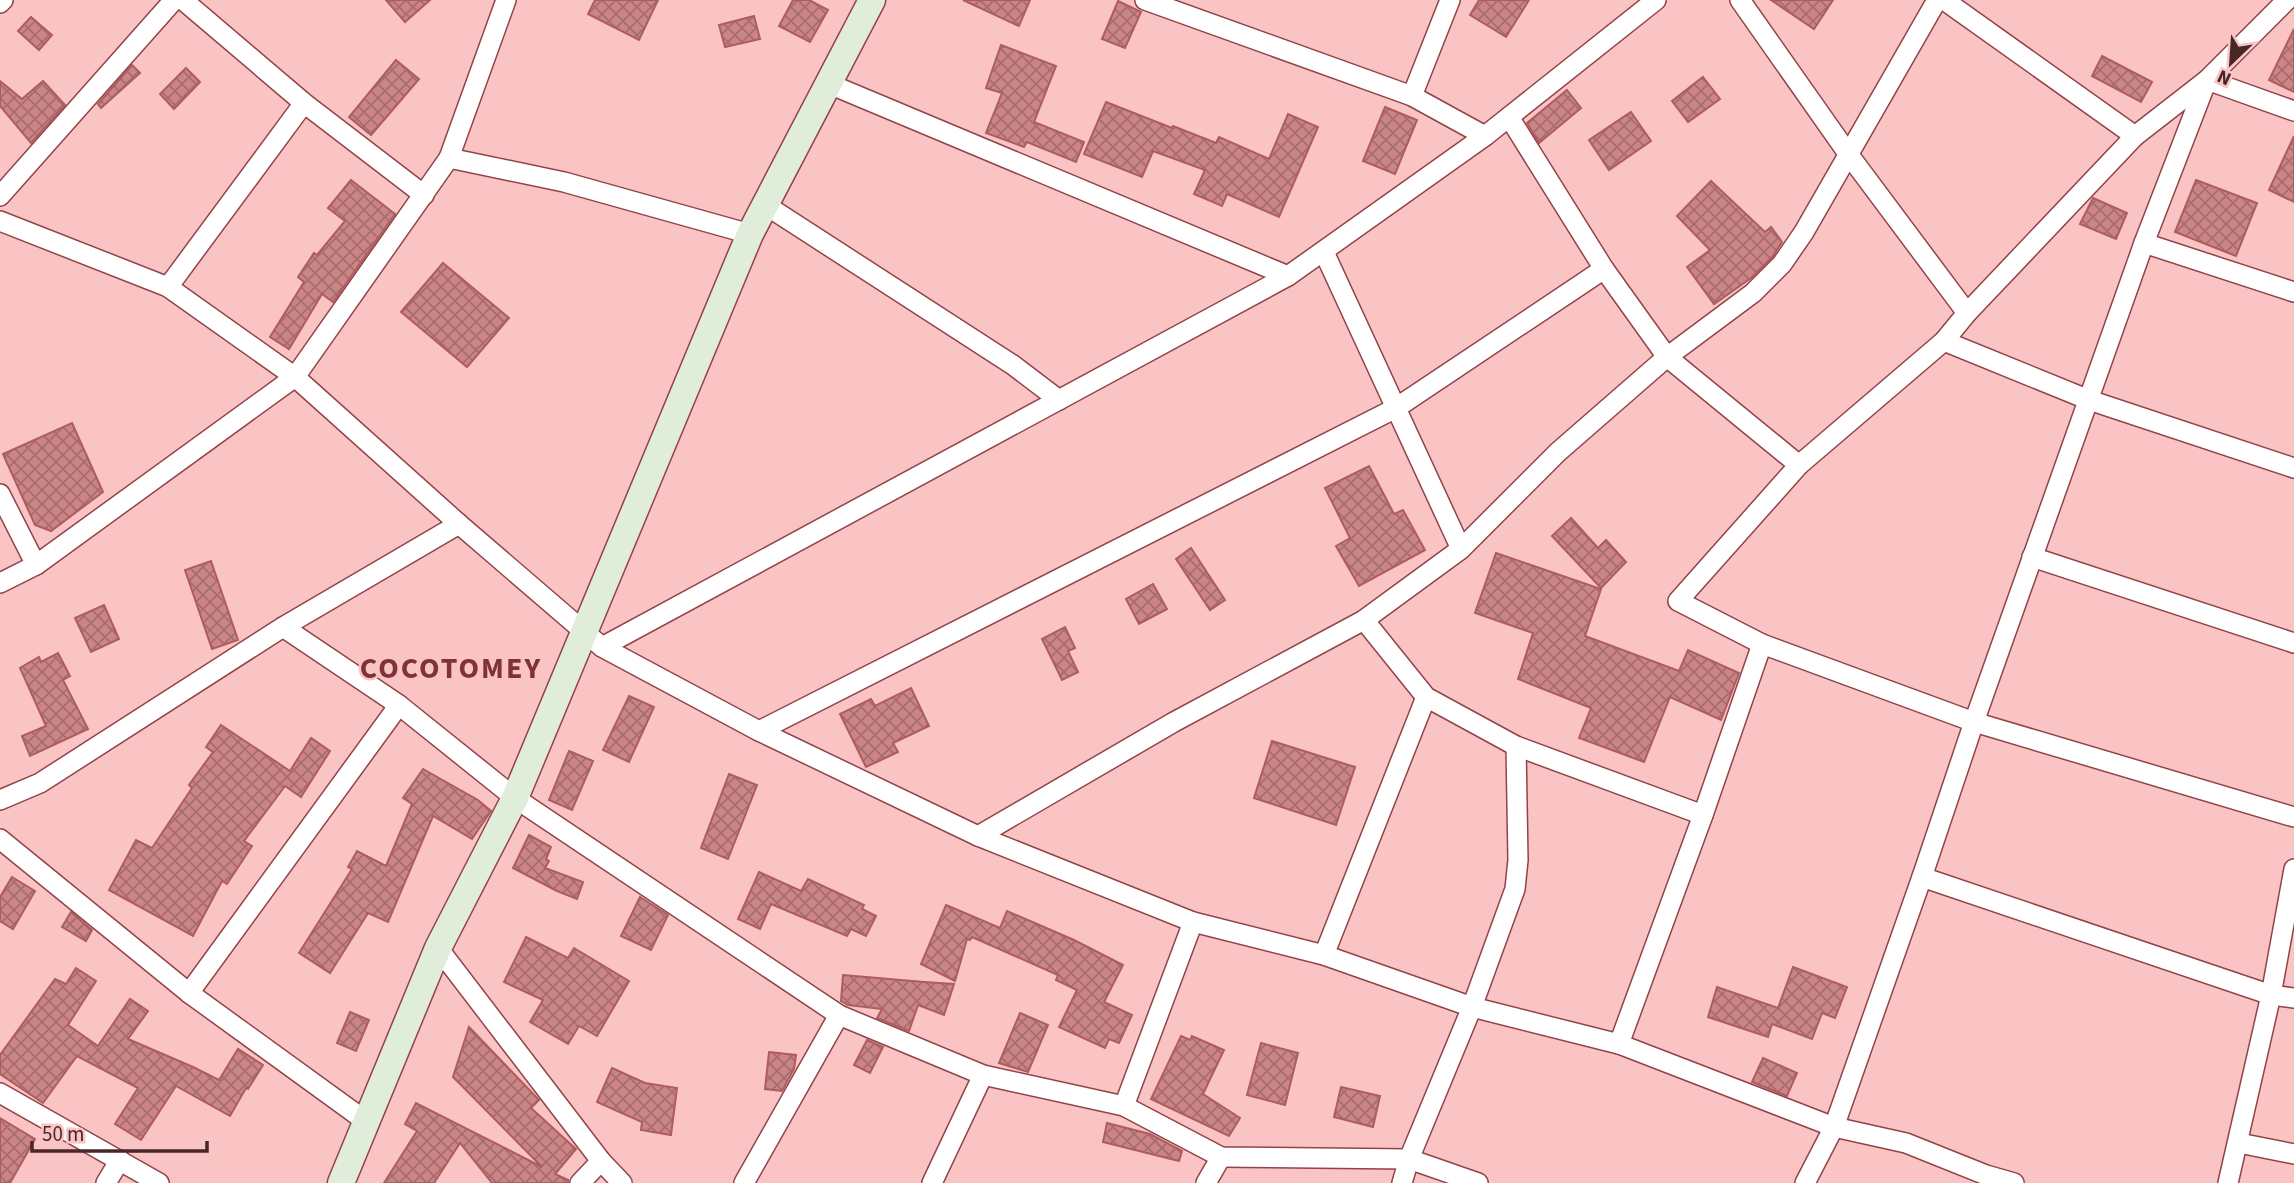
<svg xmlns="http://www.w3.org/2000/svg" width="2294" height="1183" font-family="'Source Sans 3',sans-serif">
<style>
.building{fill:url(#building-cross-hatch);stroke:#ae5c60;stroke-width:2}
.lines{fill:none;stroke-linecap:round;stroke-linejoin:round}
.street-casing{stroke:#924348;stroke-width:22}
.secondary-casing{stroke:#924348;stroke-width:29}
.street{stroke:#fff;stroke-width:19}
.secondary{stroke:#e0eddb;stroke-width:26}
.labels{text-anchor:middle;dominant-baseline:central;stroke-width:5;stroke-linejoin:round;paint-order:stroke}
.district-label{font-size:30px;font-weight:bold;letter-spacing:2px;fill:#7f3238;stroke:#fbc4c4}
</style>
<defs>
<pattern id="building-cross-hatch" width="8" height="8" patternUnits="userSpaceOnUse" patternTransform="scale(1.75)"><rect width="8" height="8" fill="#cb8586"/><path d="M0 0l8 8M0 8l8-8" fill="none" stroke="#a76d6e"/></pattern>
</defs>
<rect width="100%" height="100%" fill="#fbc4c4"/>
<g class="building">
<path d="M386,0H430L405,22Z"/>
<path d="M595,0H658L639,40L588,14Z"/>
<path d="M793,0H809L828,10L810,42L779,26Z"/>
<path d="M963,0H1030L1019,26Z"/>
<path d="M1479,0H1529L1506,37L1470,15Z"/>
<path d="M1771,0H1833L1814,29Z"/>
<path d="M1118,1L1141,12L1125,48L1102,39Z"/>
<path d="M754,16L760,39L725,47L719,25Z"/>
<path d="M31,17L52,35L39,50L18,31Z"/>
<path d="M2294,29V92L2269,80Z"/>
<path d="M1001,45L1056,66L1034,122L1084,142L1076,162L1027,142L1024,147L986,133L1002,93L986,88Z"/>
<path d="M2102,56L2152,82L2141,102L2092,76Z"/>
<path d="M396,60L419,79L371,135L349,117Z"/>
<path d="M132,65L140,73L101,108L98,104Z"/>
<path d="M186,68L200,82L174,109L160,94Z"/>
<path d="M1703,77L1720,99L1688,122L1672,101Z"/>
<path d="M0,81L22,99L43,81L65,105L31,143L0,106Z"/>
<path d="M1567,90L1581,108L1539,143L1527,123Z"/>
<path d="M1106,102L1172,128L1173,126L1216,143L1219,137L1269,159L1288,114L1318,127L1279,217L1227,194L1222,206L1194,194L1205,170L1153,151L1142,177L1084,154Z"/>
<path d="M1385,107L1417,120L1395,174L1363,161Z"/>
<path d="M1631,112L1651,141L1609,170L1589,140Z"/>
<path d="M2294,136V202L2269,190Z"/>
<path d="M351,180L395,214L333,302L322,294L289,349L270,337L304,282L298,277L314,253L317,255L345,221L328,208Z"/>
<path d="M2196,180L2257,203L2236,256L2175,232Z"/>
<path d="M1711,181L1765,232L1771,227L1782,242L1773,256L1751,278L1714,304L1687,267L1710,250L1677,216Z"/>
<path d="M2093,198L2127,213L2116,239L2080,224Z"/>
<path d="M443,263L509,318L467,367L401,312Z"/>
<path d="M72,423L103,492L51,531L35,525L3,454Z"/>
<path d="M1369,466L1394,514L1403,510L1425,550L1359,586L1336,546L1350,538L1325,488Z"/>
<path d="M1571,518L1598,548L1606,540L1626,562L1601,588L1552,536Z"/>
<path d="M1191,548L1225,600L1210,610L1176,559Z"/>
<path d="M1496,553L1601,589L1585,636L1679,671L1688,650L1739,673L1721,720L1670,697L1644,762L1579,738L1591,708L1518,679L1533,633L1475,613Z"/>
<path d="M211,561L238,640L212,649L185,570Z"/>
<path d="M1153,584L1167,609L1139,624L1126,599Z"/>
<path d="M104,605L119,639L91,652L75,618Z"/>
<path d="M1065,627L1075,648L1068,651L1078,672L1062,680L1042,639Z"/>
<path d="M58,653L70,676L63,680L88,729L30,756L22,736L46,726L20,668L39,657L41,662Z"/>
<path d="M911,688L929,726L893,743L898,752L866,767L840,714L871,699L875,706Z"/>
<path d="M629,696L654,707L629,762L603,750Z"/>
<path d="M221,725L290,771L311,738L330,751L301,797L285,786L244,841L252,846L227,884L222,881L193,936L109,890L136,840L152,848L192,788L189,785L213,752L206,747Z"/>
<path d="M1272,741L1355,767L1336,825L1254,798Z"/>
<path d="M569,751L593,761L572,810L549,800Z"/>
<path d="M423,769L478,800L491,811L472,839L433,816L388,922L368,913L330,973L299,953L352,869L348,867L357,851L386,866L412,804L403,798Z"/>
<path d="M729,774L757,785L728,859L701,848Z"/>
<path d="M529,835L551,847L546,859L549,861L545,868L583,882L577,899L557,891L513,868Z"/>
<path d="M759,872L801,891L808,879L864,905L862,909L876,916L866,936L851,929L847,936L771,904L760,929L738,919Z"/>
<path d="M12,877L35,891L13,929L0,921V897Z"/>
<path d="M640,897L668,915L651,950L621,936Z"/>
<path d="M946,905L1000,928L1007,911L1074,940L1123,965L1104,1002L1132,1015L1119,1043L1109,1039L1105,1048L1059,1027L1077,990L1056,980L1058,975L972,937L970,940L967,939L955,981L921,964Z"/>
<path d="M71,912L92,930L86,941L62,927Z"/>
<path d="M526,937L568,958L574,948L629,981L597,1036L579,1026L568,1044L530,1022L543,1000L504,982Z"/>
<path d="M1793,967L1847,987L1835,1018L1822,1013L1812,1039L1772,1024L1768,1037L1708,1017L1717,987L1778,1008Z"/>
<path d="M76,968L96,981L68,1025L98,1046L130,999L148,1011L128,1039L193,1067L219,1080L238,1049L263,1065L248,1089L246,1088L230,1116L176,1086L141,1140L115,1124L138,1088L77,1056L43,1103L0,1074V1055L55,979L66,984Z"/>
<path d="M843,975L924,982L954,984L944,1015L918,1005L909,1031L877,1018L882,1009L848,1005L841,1001Z"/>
<path d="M350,1012L369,1020L356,1051L337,1043Z"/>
<path d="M1020,1013L1048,1025L1028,1072L999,1063Z"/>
<path d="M469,1027L539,1100L531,1108L576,1149L555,1174L568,1180V1183H492L460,1143L434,1183H384L417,1131L405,1124L416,1103L542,1167L453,1077Z"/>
<path d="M1181,1036L1190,1040L1192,1036L1224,1050L1203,1094L1240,1118L1229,1136L1151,1099Z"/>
<path d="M867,1040L883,1047L870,1073L854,1065Z"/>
<path d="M1261,1043L1298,1053L1285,1105L1247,1095Z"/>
<path d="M769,1052L796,1055L794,1069L782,1091L765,1089Z"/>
<path d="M1763,1058L1797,1073L1787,1096L1752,1082Z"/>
<path d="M612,1068L645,1083L677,1088L671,1135L641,1130L642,1122L597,1102Z"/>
<path d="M1341,1087L1380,1096L1373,1127L1334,1117Z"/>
<path d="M0,1118L35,1139L10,1183H0Z"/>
<path d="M1107,1123L1150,1134L1182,1151L1179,1161L1103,1142Z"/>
</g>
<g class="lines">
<defs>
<g id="street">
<path d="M183,0L304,103L424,195"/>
<path d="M1145,0L1412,96L1485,136"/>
<path d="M1740,0L1849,155L1967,313"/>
<path d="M1944,0L2135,136"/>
<path d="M2287,0L2207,80L2135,136L1967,313L1944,341L1799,465L1678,601L1762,644L1974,722L2294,817"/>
<path d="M0,3L3,0"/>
<path d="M827,83L1288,276"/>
<path d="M1412,96L1450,0"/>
<path d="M1509,117L1604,269L1667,357L1799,465"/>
<path d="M449,158L564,182L750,234"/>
<path d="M0,196L174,0"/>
<path d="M764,204L1013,365L1059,400"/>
<path d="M0,221L168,287L295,377L459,524L602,647L759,731L978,836L1193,922L1324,955L1472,1007L1619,1044L1834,1127L1906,1143L1986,1175L2014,1183"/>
<path d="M2144,243L2294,292"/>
<path d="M1324,252L1461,549"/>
<path d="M168,287L304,103"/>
<path d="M1944,341L2089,400L2294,468"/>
<path d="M0,494L36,565"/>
<path d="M2032,557L2294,643"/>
<path d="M0,583L36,565L295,377L449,158L506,0"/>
<path d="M1364,620L1426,697L1516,746L1703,815"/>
<path d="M602,647L1288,276L1485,136L1656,0"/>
<path d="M399,705L515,798L839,1015L983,1075L1124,1106L1221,1157L1409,1159L1478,1183"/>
<path d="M759,731L1396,408L1604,269"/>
<path d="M0,800L40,783L283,627L459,524"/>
<path d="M978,836L1174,722L1364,620L1461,549L1558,452L1667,357L1753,293L1782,264L1804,232L1937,0"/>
<path d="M0,839L189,993L367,1122"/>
<path d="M1922,877L2271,995L2294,998"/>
<path d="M438,948L601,1161L622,1183"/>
<path d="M1324,955L1426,697"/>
<path d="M189,993L399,705L283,627"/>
<path d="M1619,1044L1703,815L1762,644"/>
<path d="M0,1093L159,1183"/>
<path d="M1124,1106L1193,922"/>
<path d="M2239,1143L2294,1154"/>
<path d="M106,1183L120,1160"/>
<path d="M580,1183L601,1161"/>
<path d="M744,1183L839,1015"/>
<path d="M932,1183L983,1075"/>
<path d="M1206,1183L1221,1157"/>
<path d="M1402,1183L1409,1159L1472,1007L1515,889L1518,860L1516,746"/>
<path d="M1805,1183L1834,1127L1922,877L1974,722L2144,243L2207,80L2294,111"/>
<path d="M2228,1183L2271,995L2294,869"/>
</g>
<path id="secondary" d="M341,1183L438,948L515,798L750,234L872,0"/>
</defs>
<use href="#street" class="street-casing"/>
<use href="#secondary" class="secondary-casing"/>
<use href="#street" class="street"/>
<use href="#secondary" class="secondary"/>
</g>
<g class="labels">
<g class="district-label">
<text x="451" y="668">COCOTOMEY</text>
</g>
</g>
<g transform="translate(2231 63) rotate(205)" stroke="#fbc4c4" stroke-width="5" paint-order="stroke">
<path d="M0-5L12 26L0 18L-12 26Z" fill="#492627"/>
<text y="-10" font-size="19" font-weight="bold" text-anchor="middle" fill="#492627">N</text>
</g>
<path d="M32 1141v10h175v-10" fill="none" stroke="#492627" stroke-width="3.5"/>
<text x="42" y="1141" font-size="21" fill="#492627" stroke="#fbc4c4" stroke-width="5" paint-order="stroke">50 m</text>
</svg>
